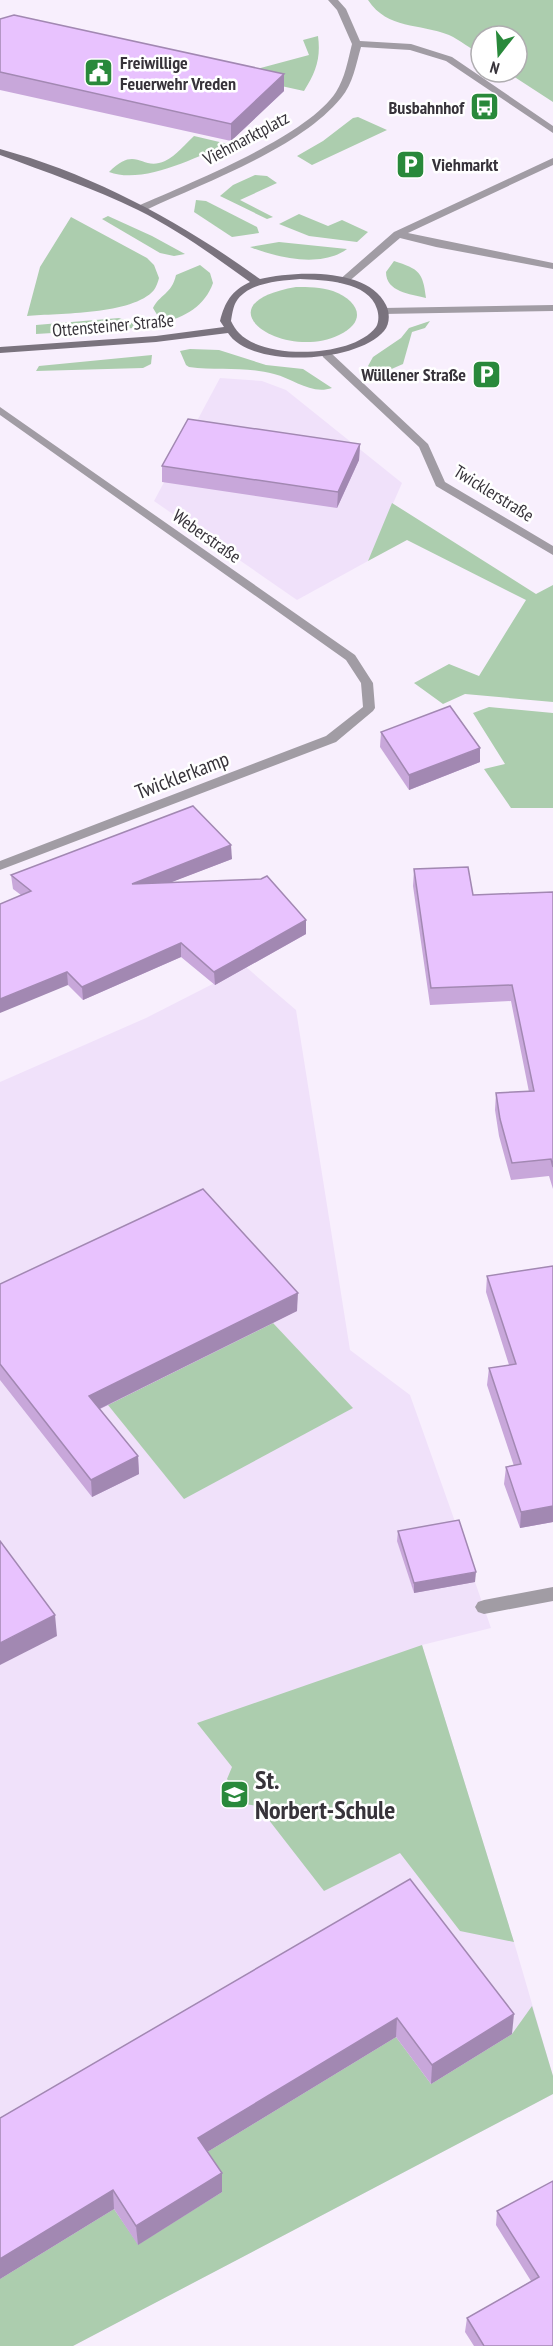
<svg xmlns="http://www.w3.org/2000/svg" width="553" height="2346" font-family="'PT Sans Narrow',sans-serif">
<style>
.built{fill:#f0e1fa}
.green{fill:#accdae}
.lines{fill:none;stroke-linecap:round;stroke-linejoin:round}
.lane{fill:#a19ca4;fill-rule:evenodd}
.street{fill:#a19ca4;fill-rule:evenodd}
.secondary{fill:#7a737e;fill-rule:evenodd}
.wall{fill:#c8a7da}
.shaded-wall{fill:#a288b2}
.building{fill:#e8c2fe;stroke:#a288b2;stroke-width:1.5}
.labels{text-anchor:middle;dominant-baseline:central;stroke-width:5;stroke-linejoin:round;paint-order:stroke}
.far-poi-label{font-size:18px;font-weight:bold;fill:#37333a;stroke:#fff;text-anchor:start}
.far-street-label{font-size:18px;fill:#37333a;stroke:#fff}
.street-label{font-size:21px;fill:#37333a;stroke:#fff}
.near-poi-label{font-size:26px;font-weight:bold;fill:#37333a;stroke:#fff;text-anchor:start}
</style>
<rect width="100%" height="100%" fill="#f8effd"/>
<g class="built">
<path d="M220,378L262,381L286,390L402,483L368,561L297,600L154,501Z"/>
<path d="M246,967L296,1010L350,1350L410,1395L458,1530L398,1541L414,1593L475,1582L491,1628L422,1645L514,1942L553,2076V2094L73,2346H0V1082L146,1018Z"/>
</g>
<g class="green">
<path d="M368,0H553V102L507,72H517V36H481V55C471,49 460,40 449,35C419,23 388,30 368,0Z"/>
<path d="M318,36C321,58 316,72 304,91L199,68L242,73L309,55L303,40Z"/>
<path d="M358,117L387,130L312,165L297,156L323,141L353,118Z"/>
<path d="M194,136L228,144C196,157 143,185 109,172C137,144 141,172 165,161C176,156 186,143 194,136Z"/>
<path d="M255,175L267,176L277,183L240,200L273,217L267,219L220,196L233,185Z"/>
<path d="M196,200L206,201L257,227L259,233L232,237L194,212Z"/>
<path d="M299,214L328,226L342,220L368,232L357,242L309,236L279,224Z"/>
<path d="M108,216L152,236L185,254L174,256L160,253L102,219Z"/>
<path d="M71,217L147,258L154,265L159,278C158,282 156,287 154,290C133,315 58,313 27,316L40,267Z"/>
<path d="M279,242L347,249C321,268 278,258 250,247Z"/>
<path d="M394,261C419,269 423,272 426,298C410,294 386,292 386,272Z"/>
<path d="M200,265L210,273L213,283C205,306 185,317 162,323L153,308C159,295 172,294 176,275Z"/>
<path d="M296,287C308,287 321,287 333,291C359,301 368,321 339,335C283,362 197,304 296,287Z"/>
<path d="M119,318L132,323L135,328L36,334V325Z"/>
<path d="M430,321L425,328L412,332L403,364L387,371L369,375L368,366L373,357L401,338L409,328Z"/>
<path d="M190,349L219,350L266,365L303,369L332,388C311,395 294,379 274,374C246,366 218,371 189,367L186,365L180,351Z"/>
<path d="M152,355L151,364L143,368L36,371L39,366Z"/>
<path d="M392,503L536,594L553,585V702L465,694L443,704L414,683L449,664L479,676L526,600L407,540L368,561Z"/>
<path d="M489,707L553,713V808H511L484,769L505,764L473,713Z"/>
<path d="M273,1323L353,1408L184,1499L108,1405Z"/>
<path d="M422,1645L514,1942L460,1931L400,1853L324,1891L258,1806L245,1804L227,1779L232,1767L197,1723Z"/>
<path d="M532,2006L553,2076V2094L73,2346H0V2279L114,2209L138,2244L222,2192L199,2157L396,2037L431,2084L512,2034Z"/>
</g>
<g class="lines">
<g class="lane">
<path d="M553,158V165L408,233L553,263V269L436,247L400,238L347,283H339L338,281L394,232Z"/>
<path d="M553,1587V1601L484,1614L478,1612L475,1607L478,1602L484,1600Z"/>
</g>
<g class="street">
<path d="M328,0H338L346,9L360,41L411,44L452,57L553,126V133L446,61L410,50L361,47C356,64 353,84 341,98C299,149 205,182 146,210H138V206C189,183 307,137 336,92C345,78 348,60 352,44L337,10Z"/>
<path d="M553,305V311L383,314L378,311L383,308Z"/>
<path d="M327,352L331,353L428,444L445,482L553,546V555L436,486L419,447L323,357L322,355Z"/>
<path d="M0,407L355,655L373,683L375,708L373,711L336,742L0,870V861L326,736L363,707L361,683L346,660L0,415Z"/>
</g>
<path class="secondary" d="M0,149C95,175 181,222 260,279C294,271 368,267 386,305C390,313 390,324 384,331C357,363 251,369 228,333L156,342L0,353V347L156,336L224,327L220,321C225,302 231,291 250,282C214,256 178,230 138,210C93,188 46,172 0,155ZM300,279C323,280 369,281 377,309C379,315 379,322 376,327C353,358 264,360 239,333C236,330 233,325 231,321C232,315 233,307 236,302C248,282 280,281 300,279Z"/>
</g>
<g class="wall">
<path d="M0,19L284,91L231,141L0,90Z"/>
<path d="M360,444L359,460L337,508L162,482V466Z"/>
<path d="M381,732L480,762L409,790L380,747Z"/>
<path d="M232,859L171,882L306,920V934L215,985L181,957L83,1000L68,985L21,895L13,889L11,875Z"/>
<path d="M414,869L473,895L553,892V1189L549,1176L511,1180L499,1136L495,1110L496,1093L529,1092L511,1001L430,1005L413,886Z"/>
<path d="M553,1266V1522L520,1528L504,1484L506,1467L514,1466L487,1385L489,1368L509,1365L486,1292L487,1276Z"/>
<path d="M0,1284L297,1311L100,1409L138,1456L139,1474L92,1497L0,1380Z"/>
<path d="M398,1531L475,1582L414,1593L397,1541Z"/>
<path d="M410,1879L512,2034L431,2084L396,2037L207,2152L222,2192L138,2245L114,2209L0,2279V2118Z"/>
<path d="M553,2181V2346H474L465,2332L467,2318L531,2281L496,2225L497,2211Z"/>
</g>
<g class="shaded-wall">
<path d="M284,74V91L231,141V124Z"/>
<path d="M360,444L359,460L337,508L338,492Z"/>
<path d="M480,748V762L409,790V775Z"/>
<path d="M231,845L232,859L133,897L132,884Z"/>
<path d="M306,920V934L215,985L214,972Z"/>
<path d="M181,943V957L83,1000L82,987Z"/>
<path d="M67,972L68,985L0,1013V999Z"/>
<path d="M298,1293L297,1311L91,1413L89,1396Z"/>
<path d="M138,1456L139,1474L92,1497L91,1480Z"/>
<path d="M553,1506V1522L520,1528L521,1512Z"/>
<path d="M476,1572L475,1582L414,1593V1583Z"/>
<path d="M55,1615L57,1636L0,1665V1643Z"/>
<path d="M514,2014L512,2034L431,2084L432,2065Z"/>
<path d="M397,2018L396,2037L199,2157L198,2138Z"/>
<path d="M222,2173V2192L138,2245L136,2226Z"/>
<path d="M113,2190L114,2209L0,2279V2259Z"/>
</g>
<g class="building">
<path d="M14,15L284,74L231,124L0,72V19Z"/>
<path d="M188,419L360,444L338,492L162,466Z"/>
<path d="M450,706L480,748L409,775L381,732Z"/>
<path d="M193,806L231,845L132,884L261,879L267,876L306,920L214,972L181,943L82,987L67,972L0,999V904L31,891L11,875Z"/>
<path d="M468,867L473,895L553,892V1167L551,1159L512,1163L500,1119L496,1093L534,1091L512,985L431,988L414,869Z"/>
<path d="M203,1189L298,1293L89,1396L138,1456L91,1480L0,1364V1284Z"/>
<path d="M553,1266V1506L521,1512L506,1467L521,1464L489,1368L516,1364L487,1276Z"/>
<path d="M459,1520L476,1572L414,1583L398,1531Z"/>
<path d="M0,1541L55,1615L0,1643Z"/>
<path d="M410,1879L514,2014L432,2065L397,2018L198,2138L222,2173L136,2226L113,2190L0,2259V2118Z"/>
<path d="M553,2181V2346H484L467,2318L539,2277L497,2211Z"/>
</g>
<defs>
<symbol id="civic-square" viewBox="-11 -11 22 22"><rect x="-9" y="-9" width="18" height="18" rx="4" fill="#29893b" stroke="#fff"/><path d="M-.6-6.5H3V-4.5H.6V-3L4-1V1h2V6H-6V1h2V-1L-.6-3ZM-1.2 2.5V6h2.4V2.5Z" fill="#fff"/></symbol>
<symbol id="bus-square" viewBox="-11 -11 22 22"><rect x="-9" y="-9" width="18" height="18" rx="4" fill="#29893b" stroke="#fff"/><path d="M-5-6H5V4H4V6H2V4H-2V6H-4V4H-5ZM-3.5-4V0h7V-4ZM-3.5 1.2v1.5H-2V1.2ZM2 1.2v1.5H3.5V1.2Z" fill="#fff"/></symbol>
<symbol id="parking-square" viewBox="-11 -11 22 22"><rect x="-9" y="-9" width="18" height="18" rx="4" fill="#29893b" stroke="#fff"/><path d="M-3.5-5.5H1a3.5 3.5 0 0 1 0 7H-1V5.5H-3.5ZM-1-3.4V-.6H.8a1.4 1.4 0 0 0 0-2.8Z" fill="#fff"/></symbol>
<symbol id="school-square" viewBox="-11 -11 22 22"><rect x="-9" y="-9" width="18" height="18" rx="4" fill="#29893b" stroke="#fff"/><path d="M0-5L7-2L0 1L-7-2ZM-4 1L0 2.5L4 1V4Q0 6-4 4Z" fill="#fff"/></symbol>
</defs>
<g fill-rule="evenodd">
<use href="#civic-square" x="82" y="56" width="33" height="33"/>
<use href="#bus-square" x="468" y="90" width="33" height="33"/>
<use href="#parking-square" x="394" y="148" width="33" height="33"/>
<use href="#parking-square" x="470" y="358" width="33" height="33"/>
<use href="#school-square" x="218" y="1778" width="33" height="33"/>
</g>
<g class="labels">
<g class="far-poi-label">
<text x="120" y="62">Freiwillige<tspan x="120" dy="21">Feuerwehr Vreden</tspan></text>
<text x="464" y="107" text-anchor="end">Busbahnhof</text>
<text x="432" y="164">Viehmarkt</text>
<text x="466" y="374" text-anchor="end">Wüllener Straße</text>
</g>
<g class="far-street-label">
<text transform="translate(246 138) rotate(-28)">Viehmarktplatz</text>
<text transform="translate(113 325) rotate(-5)">Ottensteiner Straße</text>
<text transform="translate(494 493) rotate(32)">Twicklerstraße</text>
<text transform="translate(207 536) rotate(35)">Weberstraße</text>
</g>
<g class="street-label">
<text transform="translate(182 775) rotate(-21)">Twicklerkamp</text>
</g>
<g class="near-poi-label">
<text x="255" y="1779">St.<tspan x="255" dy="30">Norbert-Schule</tspan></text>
</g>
</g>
<g transform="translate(499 54) rotate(197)"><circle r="28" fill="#ffffff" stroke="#afadb0" stroke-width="1.5"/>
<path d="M0-4.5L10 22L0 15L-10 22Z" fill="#29893b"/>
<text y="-9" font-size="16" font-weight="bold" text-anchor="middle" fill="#37333a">N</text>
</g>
</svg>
